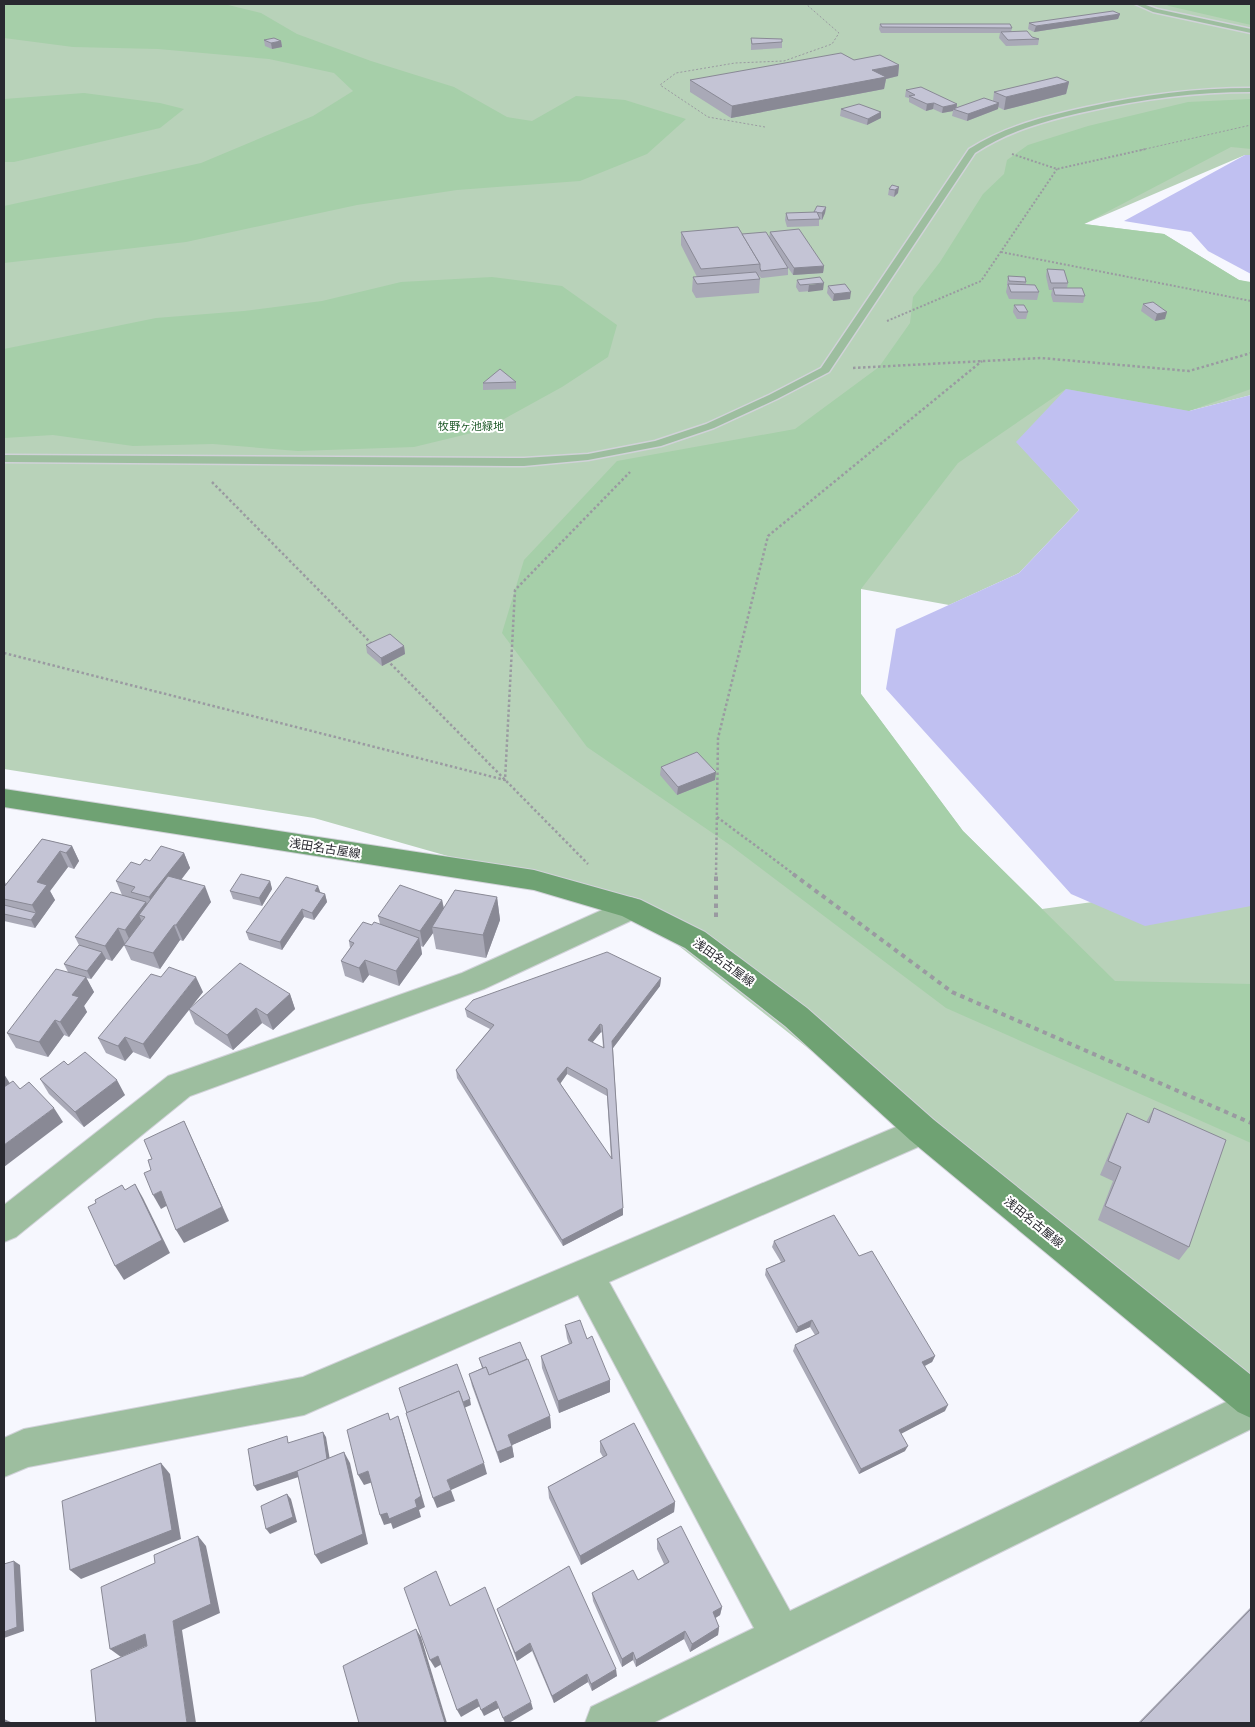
<svg xmlns="http://www.w3.org/2000/svg" width="1255" height="1727" font-family="'Noto Sans','Noto Sans JP',sans-serif">
<style>
.green{fill:#b8d2b9}
.forest{fill:#a6cfa9}
.water{fill:#c0c0f1}
.lines{fill:none;stroke-linecap:round;stroke-linejoin:round}
.lane-casing{stroke:#d1d2d9;stroke-width:3}
.street-casing{stroke:#d1d2d9;stroke-width:2}
.secondary-casing{stroke:#d1d2d9;stroke-width:2}
.path-far3{stroke:#9a9aa1;stroke-width:1;stroke-dasharray:2 2;stroke-linecap:butt}
.path-far2{stroke:#9a9aa1;stroke-width:2;stroke-dasharray:2 2;stroke-linecap:butt}
.path-far1{stroke:#9a9aa1;stroke-width:2.5;stroke-dasharray:2.5 2.5;stroke-linecap:butt}
.path{stroke:#9a9aa1;stroke-width:4;stroke-dasharray:4.5 4.5;stroke-linecap:butt}
.lane{fill:#9dbe9f;fill-rule:evenodd}
.street{fill:#9dbe9f;fill-rule:evenodd}
.secondary{fill:#6fa273;fill-rule:evenodd}
.wall{fill:#a9a9b7;fill-rule:evenodd}
.shaded-wall{fill:#898995}
.building{fill:#c4c4d5;stroke:#898995;fill-rule:evenodd}
.labels{text-anchor:middle;dominant-baseline:central;stroke-width:4;stroke-linejoin:round;paint-order:stroke}
.far-park-label{font-size:11px;fill:#1f5929;stroke:#fff}
.street-label{font-size:12px;fill:#292930;stroke:#fff}
</style>
<rect width="100%" height="100%" fill="#f6f7fe"/>
<path class="green" d="M4,4H1251V155H1245L1084,224L1164,234L1239,280L1251,283V395L1189,411L1017,442L1079,510L1019,573L949,605L861,589V694L963,831L1042,909L1251,880V1399L631,908L314,818L4,769Z"/>
<g class="forest">
<path d="M4,4H224L261,13L297,34L371,61L454,87L507,117L532,121L576,96L625,100L686,119L647,154L580,181L457,190L357,205L186,242L4,263V206L201,163L313,116L353,91L334,73L269,59L158,49L73,47L4,38Z"/>
<path d="M1165,4H1251V25L1169,6Z"/>
<path d="M84,93L160,103L184,109L160,128L14,162H4V99Z"/>
<path d="M1251,99V149L1231,147L1084,224L1164,234L1239,280L1251,282V389L1189,411L1066,389L958,463L861,589V694L963,831L1115,981L1251,984V1143L946,1008L730,845L587,747L502,633L524,560L617,461L795,429L879,367L910,323L913,297L940,262L983,194L1004,174L1007,160L1028,145L1088,126L1188,102Z"/>
<path d="M492,277L562,286L617,325L608,357L562,387L484,430L414,447L298,451L213,444L133,446L53,435L4,438V349L156,318L244,311L322,301L401,282Z"/>
</g>
<g class="water">
<path d="M1245,155H1251V274L1208,251L1191,232L1124,221Z"/>
<path d="M1066,389L1189,411L1251,395V906L1145,926L1071,894L886,689L896,629L1019,573L1079,510L1016,442Z"/>
</g>
<g class="lines">
<defs>
<g id="lane">
<path d="M1135,4H1143L1157,9L1251,29V33L1153,12Z"/>
<path d="M1251,88V92C1196,92 1142,99 1089,111C1048,120 1010,130 975,153L829,372L777,399L714,428L661,446L588,460L524,466L4,462V455L524,458L588,454L655,441L706,424L769,395L821,368L969,149C1005,126 1046,116 1087,107C1142,95 1195,88 1251,88Z"/>
</g>
<g id="street">
<path d="M631,897L641,900L645,908L641,916L484,989L190,1096L16,1237L4,1242V1205L168,1076L462,973Z"/>
<path d="M922,1116L934,1120L938,1130L934,1140L609,1282L790,1611L1251,1390V1429L653,1723H585L591,1707L754,1628L578,1295L304,1415L28,1467L4,1477V1438L24,1429L303,1377Z"/>
</g>
<path id="secondary" d="M4,789L534,870L641,900L705,932L807,1008L934,1120L1251,1375V1418L1238,1412L910,1140L785,1026L685,948L622,916L534,890L4,807Z"/>
</defs>
<use href="#lane" class="lane-casing"/>
<use href="#street" class="street-casing"/>
<use href="#secondary" class="secondary-casing"/>
<g class="path-far3">
<path d="M765,127L708,117L660,85L676,73L735,63L784,61L832,44L839,33L806,4"/>
<path d="M1141,150L1251,125"/>
</g>
<g class="path-far2">
<path d="M1012,154L1057,169L1146,149"/>
<path d="M1001,252L1251,301"/>
<path d="M887,321L981,281L1057,169"/>
</g>
<g class="path-far1">
<path d="M853,368L1041,358L1189,371L1251,353"/>
<path d="M212,482L373,645"/>
<path d="M4,653L505,780L515,590L630,472"/>
<path d="M387,660L588,864"/>
<path d="M717,817L795,875"/>
<path d="M716,875L718,738L768,536L982,361"/>
</g>
<g class="path">
<path d="M793,874L952,992L1251,1123"/>
<path d="M716,917V874"/>
</g>
<use href="#lane" class="lane"/>
<use href="#street" class="street"/>
<use href="#secondary" class="secondary"/>
</g>
<g class="wall">
<path d="M1120,14L1118,19L1034,32L1028,29L1029,23Z"/>
<path d="M880,24L1012,28L1011,32L1039,39L1038,45L1006,46L999,38L1000,33H881L879,29Z"/>
<path d="M751,38L782,42V48L751,50Z"/>
<path d="M264,40L281,41L282,47L272,49L265,46Z"/>
<path d="M854,60L899,65L898,76L886,79L884,89L731,118L690,92V80Z"/>
<path d="M1069,82L1066,94L1004,110L998,107V109L967,121L952,116L953,111L942,113L933,109L926,111L909,102V98L905,97L906,90L957,104V108L993,101L994,92Z"/>
<path d="M841,109L881,112V118L867,125L840,116Z"/>
<path d="M892,185L898,193L894,197L888,195L889,189Z"/>
<path d="M826,207L825,213L822,220L819,219V226L787,227L785,220L786,213H813L814,212Z"/>
<path d="M681,232L742,234L769,238L770,232L824,266L823,273L793,275L780,256L788,268V275L761,278L759,275L760,279L759,293L696,298L692,291L693,277H697L681,245Z"/>
<path d="M1047,269L1068,283L1067,288L1085,296L1083,303L1053,302L1051,295L1052,290H1049L1046,276Z"/>
<path d="M1008,276L1026,282V285L1039,292L1037,300L1009,299L1006,292L1007,287V283Z"/>
<path d="M797,280L823,290L799,292L796,287Z"/>
<path d="M828,286L850,299L833,301L827,293Z"/>
<path d="M1143,304L1165,319L1155,321L1141,311Z"/>
<path d="M1014,305L1028,312L1026,319H1017L1013,312Z"/>
<path d="M516,382V389L483,390V383Z"/>
<path d="M366,645L404,646L405,654L382,666L367,653Z"/>
<path d="M661,767L715,780L677,795L660,775Z"/>
<path d="M42,839L72,846L79,861L74,869L68,867L50,891L55,900L35,928L4,921V880L6,884Z"/>
<path d="M184,853L190,868L181,880L211,902L183,941L180,940L160,969L131,960L124,945L112,961L106,959L91,979L86,978L94,992L84,1006L87,1012L69,1037L64,1035L48,1057L16,1048L7,1033L68,972L64,964L79,945L75,937L122,895L116,881L140,865L150,861Z"/>
<path d="M270,881L272,889L262,906L233,899L230,891Z"/>
<path d="M320,892L325,894L327,902L314,920L304,917L282,950L249,940L246,932Z"/>
<path d="M497,897L500,920L486,958L436,949L433,933L423,947L421,946L422,954L399,986L369,975L363,983L345,976L341,961L350,948L349,941L372,925L380,924L378,916L442,900L444,908Z"/>
<path d="M661,978L660,986L613,1048L623,1215L563,1246L457,1078L456,1070L490,1029L467,1017L465,1009ZM601,1032L602,1033L603,1048L592,1042ZM567,1074L607,1096L611,1158L560,1083Z"/>
<path d="M203,992L190,1008L290,994L295,1009L273,1030L262,1023L233,1050L195,1024L189,1010L150,1059L133,1052L125,1061L106,1053L98,1038Z"/>
<path d="M68,1065L125,1095L84,1127L49,1094L40,1079Z"/>
<path d="M1154,1108L1189,1247L1179,1260L1098,1220L1113,1181L1100,1175L1120,1128L1127,1113L1146,1122Z"/>
<path d="M774,1241L859,1256L935,1356L932,1362L925,1366L945,1411L901,1433L905,1451L859,1474L793,1351L795,1345L815,1335L810,1327L796,1333L765,1275L766,1269L781,1262L772,1247Z"/>
<path d="M565,1325L587,1339L610,1392L559,1413L542,1368L541,1356L569,1344L567,1338Z"/>
<path d="M479,1358L550,1416L551,1428L512,1445L514,1457L500,1463L472,1386L469,1374L482,1368Z"/>
<path d="M600,1441L675,1502L674,1512L581,1565L549,1498L548,1487L603,1457L600,1452Z"/>
<path d="M657,1539L722,1607L720,1615L715,1618L719,1627L718,1635L690,1652L684,1639L636,1667L633,1660L622,1667L593,1601L592,1593L638,1580L664,1564L657,1549Z"/>
<path d="M1251,1607V1723H1138Z"/>
<path d="M497,1609L617,1676L592,1691L588,1682L554,1703L532,1651L517,1661L500,1617Z"/>
</g>
<g class="shaded-wall">
<path d="M1120,14L1118,19L1034,32L1036,26Z"/>
<path d="M281,41L282,47L272,49L271,43Z"/>
<path d="M899,65L898,76L886,79L884,89L731,118L732,106L872,70Z"/>
<path d="M1069,82L1066,94L1004,110L1006,97Z"/>
<path d="M934,103L933,109L926,111L927,104Z"/>
<path d="M999,103L998,109L967,121L968,114Z"/>
<path d="M957,104L956,110L953,109V111L942,113L943,107Z"/>
<path d="M881,112V118L867,125L868,119Z"/>
<path d="M899,187L898,193L894,197L895,190Z"/>
<path d="M826,207L825,213L822,220V213Z"/>
<path d="M824,266L823,273L793,275L794,268Z"/>
<path d="M824,283L823,290L808,292L809,285Z"/>
<path d="M851,292L850,299L833,301L834,294Z"/>
<path d="M1167,312L1165,319L1155,321L1157,314Z"/>
<path d="M404,646L405,654L382,666L381,658Z"/>
<path d="M716,772L715,780L677,795L678,787Z"/>
<path d="M72,846L79,861L74,869L66,853Z"/>
<path d="M60,851L68,867L50,891L55,900L35,928L31,920L36,913L32,905L37,882Z"/>
<path d="M184,853L190,868L155,913L149,897Z"/>
<path d="M270,881L272,889L262,906L259,898Z"/>
<path d="M205,886L211,902L183,941L176,925Z"/>
<path d="M318,886L321,894L315,891Z"/>
<path d="M325,894L327,902L314,920L312,913Z"/>
<path d="M497,897L500,920L486,958L483,935Z"/>
<path d="M442,900L445,916L432,927L433,933L423,947L420,931Z"/>
<path d="M146,902L153,917H145L139,915L145,929L132,945L125,930Z"/>
<path d="M302,909L304,917L282,950L280,942Z"/>
<path d="M174,925L180,940L160,969L153,953Z"/>
<path d="M118,928L125,944L112,961L105,946Z"/>
<path d="M419,938L422,954L399,986L396,971Z"/>
<path d="M102,952L106,959L91,979L87,971Z"/>
<path d="M365,960L369,975L363,983L359,968Z"/>
<path d="M86,977L94,992L84,1006L87,1012L69,1037L60,1022L72,995Z"/>
<path d="M196,977L203,992L150,1059L143,1044Z"/>
<path d="M661,978L660,986L613,1048L612,1041Z"/>
<path d="M290,994L295,1009L273,1030L267,1015Z"/>
<path d="M256,1008L262,1023L233,1050L227,1035Z"/>
<path d="M55,1020L64,1035L48,1057L39,1042Z"/>
<path d="M600,1024L601,1032L588,1048V1040Z"/>
<path d="M125,1037L133,1052L125,1061L118,1046Z"/>
<path d="M567,1067V1074L558,1087L557,1079Z"/>
<path d="M4,1074L11,1085L4,1101Z"/>
<path d="M117,1080L125,1095L84,1127L75,1112Z"/>
<path d="M54,1108L63,1122L4,1167V1145Z"/>
<path d="M184,1121L229,1221L184,1243L176,1230Z"/>
<path d="M135,1184L143,1198L170,1253L124,1280L115,1266Z"/>
<path d="M161,1191L168,1205L161,1209L153,1195Z"/>
<path d="M623,1208V1215L563,1246L562,1240Z"/>
<path d="M812,1320L810,1327L796,1333L798,1327Z"/>
<path d="M935,1356L932,1362L920,1368L922,1362Z"/>
<path d="M610,1380V1392L559,1413L558,1401Z"/>
<path d="M470,1399L471,1405L464,1408L463,1402Z"/>
<path d="M948,1405L945,1411L897,1436L899,1430Z"/>
<path d="M398,1416L402,1428L425,1507L419,1510L421,1517L393,1529L391,1523L384,1525L380,1515L415,1500Z"/>
<path d="M550,1416L551,1428L510,1446L508,1435Z"/>
<path d="M323,1432L326,1437L331,1466L257,1491L254,1486Z"/>
<path d="M512,1446L514,1457L500,1463L497,1452Z"/>
<path d="M908,1446L905,1451L859,1474L861,1469Z"/>
<path d="M344,1452L350,1463L368,1544L321,1564L315,1555Z"/>
<path d="M161,1463L170,1474L181,1539L81,1579L70,1570Z"/>
<path d="M484,1463L487,1474L451,1490L447,1480Z"/>
<path d="M368,1471L373,1482L364,1485L358,1475Z"/>
<path d="M451,1490L455,1501L437,1508L433,1498Z"/>
<path d="M287,1494L291,1499L297,1522L270,1534L266,1529Z"/>
<path d="M675,1502L674,1512L581,1565L580,1556Z"/>
<path d="M198,1536L206,1546L220,1613L182,1630L196,1723H187L173,1621Z"/>
<path d="M14,1561L20,1565L24,1631L4,1638V1632Z"/>
<path d="M722,1607L720,1615L711,1621L713,1612Z"/>
<path d="M719,1627L718,1635L690,1652L692,1644Z"/>
<path d="M416,1629L421,1637L447,1723H445Z"/>
<path d="M685,1631L684,1639L636,1667V1660Z"/>
<path d="M145,1634L155,1642L121,1657L110,1649Z"/>
<path d="M530,1643L532,1651L517,1661L515,1653Z"/>
<path d="M633,1652V1660L622,1667V1659Z"/>
<path d="M438,1656L442,1664L435,1668L430,1660Z"/>
<path d="M616,1669L617,1676L592,1691L591,1684Z"/>
<path d="M587,1674L588,1682L554,1703L552,1696Z"/>
<path d="M477,1699L480,1706L461,1717L457,1710Z"/>
<path d="M496,1701L499,1708L484,1716L481,1710Z"/>
<path d="M531,1702L533,1709L509,1723H505L503,1718Z"/>
<path d="M4,1719L13,1723H4Z"/>
</g>
<g class="building">
<path d="M1113,11L1120,14L1036,26L1029,23Z"/>
<path d="M880,24H1010L1012,28L882,27Z"/>
<path d="M1027,31L1032,37L1039,39L1008,40L1001,32Z"/>
<path d="M274,38L281,41L271,43L264,40Z"/>
<path d="M751,38L782,39V42L752,44Z"/>
<path d="M841,53L854,60L880,55L899,65L872,70L886,77L732,106L690,80Z"/>
<path d="M1057,77L1069,82L1006,97L994,92Z"/>
<path d="M921,87L957,104L943,107L934,103L927,104L909,96L915,95L906,90Z"/>
<path d="M984,98L999,103L968,114L953,109Z"/>
<path d="M859,104L881,112L868,119L841,109Z"/>
<path d="M892,185L899,187L895,190L889,189Z"/>
<path d="M817,206L826,207L822,213L814,212Z"/>
<path d="M817,212L820,219L788,220L786,213Z"/>
<path d="M738,227L760,264L701,269L681,232Z"/>
<path d="M799,229L824,266L794,268L770,232Z"/>
<path d="M766,232L788,268L761,271L760,268V264L742,234Z"/>
<path d="M1047,269L1064,270L1068,283H1051Z"/>
<path d="M756,272L760,279L697,284L693,277Z"/>
<path d="M1008,276L1025,277L1026,282L1009,281Z"/>
<path d="M820,277L824,283L800,285L797,280Z"/>
<path d="M845,284L851,292L834,294L828,286Z"/>
<path d="M1008,284L1035,285L1039,292H1011Z"/>
<path d="M1053,288H1082L1085,296L1055,295Z"/>
<path d="M1153,302L1167,312L1157,314L1143,304Z"/>
<path d="M1014,305H1024L1028,312H1019Z"/>
<path d="M500,369L516,382L483,383Z"/>
<path d="M390,634L404,646L381,658L366,645Z"/>
<path d="M697,752L716,772L678,787L661,767Z"/>
<path d="M42,839L72,846L66,853L60,851L37,882L47,885L32,905L4,899V887Z"/>
<path d="M161,846L184,853L149,897L131,892L135,887L116,881L131,862L140,865L145,859L150,861Z"/>
<path d="M241,874L270,881L259,898L230,891Z"/>
<path d="M168,876L205,886L176,925H174L153,953L124,945L145,917L139,915Z"/>
<path d="M286,877L318,886L315,891L325,894L312,913L302,909L280,942L246,932Z"/>
<path d="M400,885L442,900L420,931L378,916Z"/>
<path d="M455,890L497,897L483,935L432,927Z"/>
<path d="M111,892L146,902L125,930L118,928L105,946L75,937Z"/>
<path d="M4,905L36,913L31,920L4,914Z"/>
<path d="M363,922L372,925L374,922L419,938L396,971L365,960L359,968L341,961L354,943L349,941Z"/>
<path d="M79,945L102,952L87,971L64,964Z"/>
<path d="M607,952L661,978L612,1041L623,1208L562,1240L456,1070L494,1025L465,1009L473,1000ZM600,1024L602,1025L604,1048L588,1040ZM567,1067L607,1089L612,1159L557,1079Z"/>
<path d="M240,963L290,994L267,1015L256,1008L227,1035L189,1009Z"/>
<path d="M169,967L196,977L143,1044L125,1037L118,1046L98,1038L151,974L161,977Z"/>
<path d="M56,969L86,977L72,995L79,997L60,1022L55,1020L39,1042L7,1033Z"/>
<path d="M85,1052L117,1080L75,1112L40,1079L64,1061L68,1065Z"/>
<path d="M13,1081L20,1089L29,1082L54,1108L4,1145V1087Z"/>
<path d="M1154,1108L1226,1140L1189,1247L1105,1206L1121,1167L1108,1161L1127,1113L1149,1123Z"/>
<path d="M184,1121L222,1207L176,1230L161,1191L153,1195L144,1173L151,1170L148,1160L152,1159L144,1140Z"/>
<path d="M135,1184L162,1240L115,1266L88,1207L96,1203L95,1200L122,1185L125,1190Z"/>
<path d="M834,1215L859,1256L872,1251L935,1356L922,1362L948,1405L899,1430L908,1446L861,1469L795,1345L819,1333L812,1320L798,1327L766,1269L785,1261L774,1241Z"/>
<path d="M580,1320L587,1339L592,1336L610,1380L558,1401L541,1356L572,1343L565,1325Z"/>
<path d="M520,1342L527,1359L489,1375L486,1367L483,1368L479,1358Z"/>
<path d="M528,1359L550,1416L508,1435L512,1446L497,1452L469,1374L486,1367L489,1375Z"/>
<path d="M457,1364L470,1399L463,1402L459,1391L407,1413L399,1388Z"/>
<path d="M459,1391L484,1463L447,1480L451,1490L433,1498L406,1413Z"/>
<path d="M388,1413L390,1420L398,1416L421,1496L415,1500L417,1507L389,1519L387,1513L380,1515L368,1471L358,1475L347,1430Z"/>
<path d="M634,1423L675,1502L580,1556L548,1487L607,1455L600,1441Z"/>
<path d="M323,1432L327,1459L303,1469L254,1486L248,1449L287,1436L288,1443Z"/>
<path d="M344,1452L363,1534L315,1555L297,1471Z"/>
<path d="M161,1463L172,1530L70,1570L62,1501Z"/>
<path d="M287,1494L293,1517L266,1529L261,1506Z"/>
<path d="M681,1526L722,1607L713,1612L719,1627L692,1644L685,1631L636,1660L633,1652L622,1659L592,1593L633,1570L638,1580L669,1562L657,1539Z"/>
<path d="M198,1536L211,1604L173,1621L187,1723H96L91,1670L147,1646L145,1634L110,1649L101,1587L155,1563L154,1555Z"/>
<path d="M14,1561L17,1627L4,1632V1564Z"/>
<path d="M569,1566L616,1669L591,1684L587,1674L552,1696L530,1643L515,1653L497,1609Z"/>
<path d="M436,1571L450,1606L485,1587L531,1702L503,1718L496,1701L481,1710L477,1699L457,1710L438,1656L430,1660L404,1588Z"/>
<path d="M1251,1609V1723H1140Z"/>
<path d="M416,1629L445,1723H359L343,1666Z"/>
</g>
<g class="labels">
<g class="far-park-label">
<text x="471" y="425">牧野ヶ池緑地</text>
</g>
<g class="street-label">
<text transform="translate(325 848) rotate(9)">浅田名古屋線</text>
<text transform="translate(724 962) rotate(36)">浅田名古屋線</text>
<text transform="translate(1034 1222) rotate(39)">浅田名古屋線</text>
</g>
</g>
<rect width="1255" height="1727" fill="none" stroke="#292930" stroke-width="10"/>
</svg>
